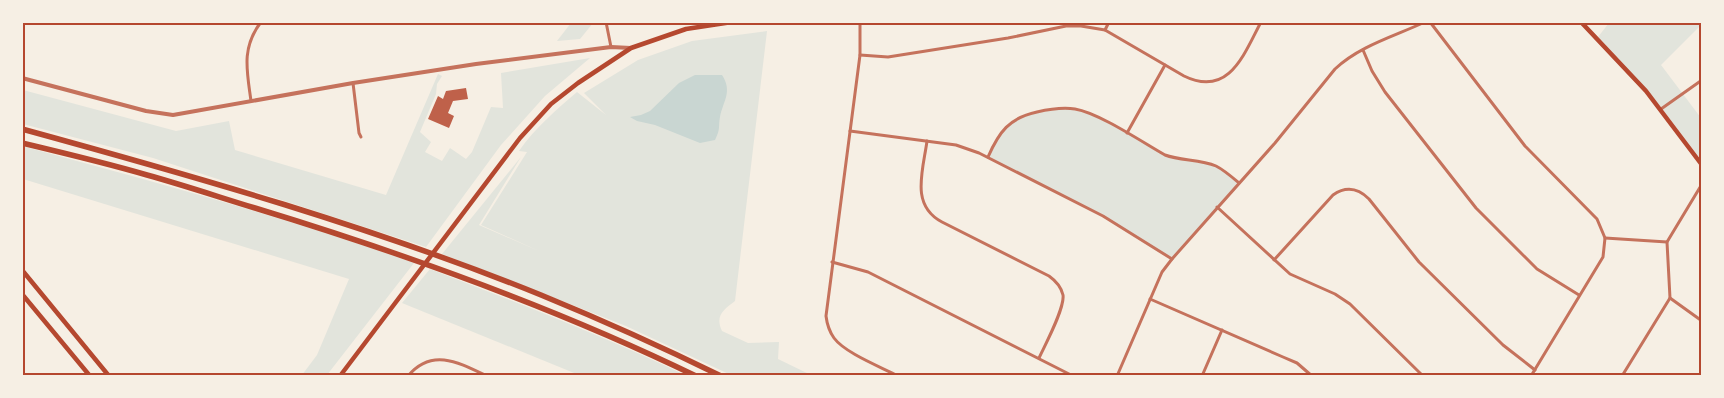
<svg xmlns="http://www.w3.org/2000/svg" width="1724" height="398" font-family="'Sofia Sans Condensed',sans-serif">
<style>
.green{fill:#e2e4dc}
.water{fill:#c9d6d2}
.building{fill:#bf614a}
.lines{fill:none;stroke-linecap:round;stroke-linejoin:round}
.minor{stroke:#c5725c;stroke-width:3}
.tertiary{stroke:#c5725c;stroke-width:4}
.secondary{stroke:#b5482f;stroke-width:4.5}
.primary{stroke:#b5482f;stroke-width:4.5}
.motorway{stroke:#b5482f;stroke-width:5.5}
.neatline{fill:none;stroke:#b5482f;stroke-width:2}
</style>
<rect width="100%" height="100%" fill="#f6efe4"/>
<g class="green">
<path d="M571,23H593L580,39L557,41Z"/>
<path d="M1609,23H1701V25L1661,65L1701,118L1702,161L1660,106L1598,37Z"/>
<path d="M767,31L735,301C723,310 715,316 722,331L748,343L779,342L778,359L811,375H731L626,326L442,254L521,157L479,225L539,251L481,225L527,152L519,151C535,128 556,110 577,92L606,115L584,93L638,60L692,41Z"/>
<path d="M590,58L545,96L501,145L426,247L153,158L23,124V90L176,131L229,121L235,150L386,195L438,74L442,76L437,84L436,94L420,132L431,142L425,152L442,161L450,148L466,159L472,152L491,107L503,108L501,73Z"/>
<path d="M1065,108L1095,115L1165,155L1202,162L1218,167L1239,183L1172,259L1103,216L988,157C1007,115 1024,115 1065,108Z"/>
<path d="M22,146C154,182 286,217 414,263L327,375H302L317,355L349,279L23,179Z"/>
<path d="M430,269C516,302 602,335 685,375H579L402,303Z"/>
</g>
<path class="water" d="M695,75H722C733,92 723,101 720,117C718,128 721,128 715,140L700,143L655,125L637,121L630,117L641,115L650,111L679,83Z"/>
<path class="building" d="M466,88L468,99L453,101L448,113L454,116L449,128L428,119L438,96L443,99L446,91Z"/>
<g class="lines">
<g class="minor">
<path d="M606,22L611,47"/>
<path d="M860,22V55L826,316C827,324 829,331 834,338C845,353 881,367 898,376"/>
<path d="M1430,22L1525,146L1597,219L1605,238L1603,257L1531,376"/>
<path d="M1105,30L1109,22"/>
<path d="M1363,50L1372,71L1385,92L1476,208L1537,269L1579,295"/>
<path d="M860,55L888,57L1008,38L1066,26H1081L1105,30L1184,76C1229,98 1244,54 1261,22"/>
<path d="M353,83L359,133L361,137"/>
<path d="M251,101C247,71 241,48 261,22"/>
<path d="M1661,109L1702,80"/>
<path d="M850,131L956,145L979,153L1103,216L1172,259"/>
<path d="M1127,133L1165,65"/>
<path d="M927,141C923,171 910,205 942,222L1049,276C1056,281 1061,286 1063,295C1065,308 1045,345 1039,358"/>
<path d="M988,157C999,132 1009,118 1037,112C1050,109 1062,107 1075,109C1099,113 1142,142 1165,155C1181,161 1200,159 1216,166C1224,170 1232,177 1239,183"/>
<path d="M1217,207L1290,274L1335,294L1350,304L1423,376"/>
<path d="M1605,238L1667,242"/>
<path d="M1274,260L1333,195C1346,186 1358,188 1369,199L1419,262L1503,345L1535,370"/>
<path d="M832,262L868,272L1073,376"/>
<path d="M1670,298L1702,321"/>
<path d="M1150,299L1283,357L1297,363L1312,376"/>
<path d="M408,376C432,347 460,363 487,376"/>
<path d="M1117,376L1162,272L1172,259L1275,143L1335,69C1359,46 1395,36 1425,22"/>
<path d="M1202,376L1222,330"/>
<path d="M1622,376L1670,298L1667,242L1702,184"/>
</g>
<path class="tertiary" d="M22,78L146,111L173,115L353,83L476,64L611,47L631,48"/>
<g class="secondary">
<path d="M1581,22L1646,91L1702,165"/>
<path d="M340,376L520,138L551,104L578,83L631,48L686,29L732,22"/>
</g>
<g class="primary">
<path d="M22,270L109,376"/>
<path d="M22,294L90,376"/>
</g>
<g class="motorway">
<path d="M22,129C197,177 373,227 541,295C602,320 662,347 721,376"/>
<path d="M22,143C64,153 106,163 147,175C183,185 219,197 255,208C406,254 554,307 696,376"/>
</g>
</g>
<rect width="1724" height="398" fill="none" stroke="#f6efe4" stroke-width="48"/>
<rect x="24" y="24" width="1676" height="350" class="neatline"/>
</svg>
